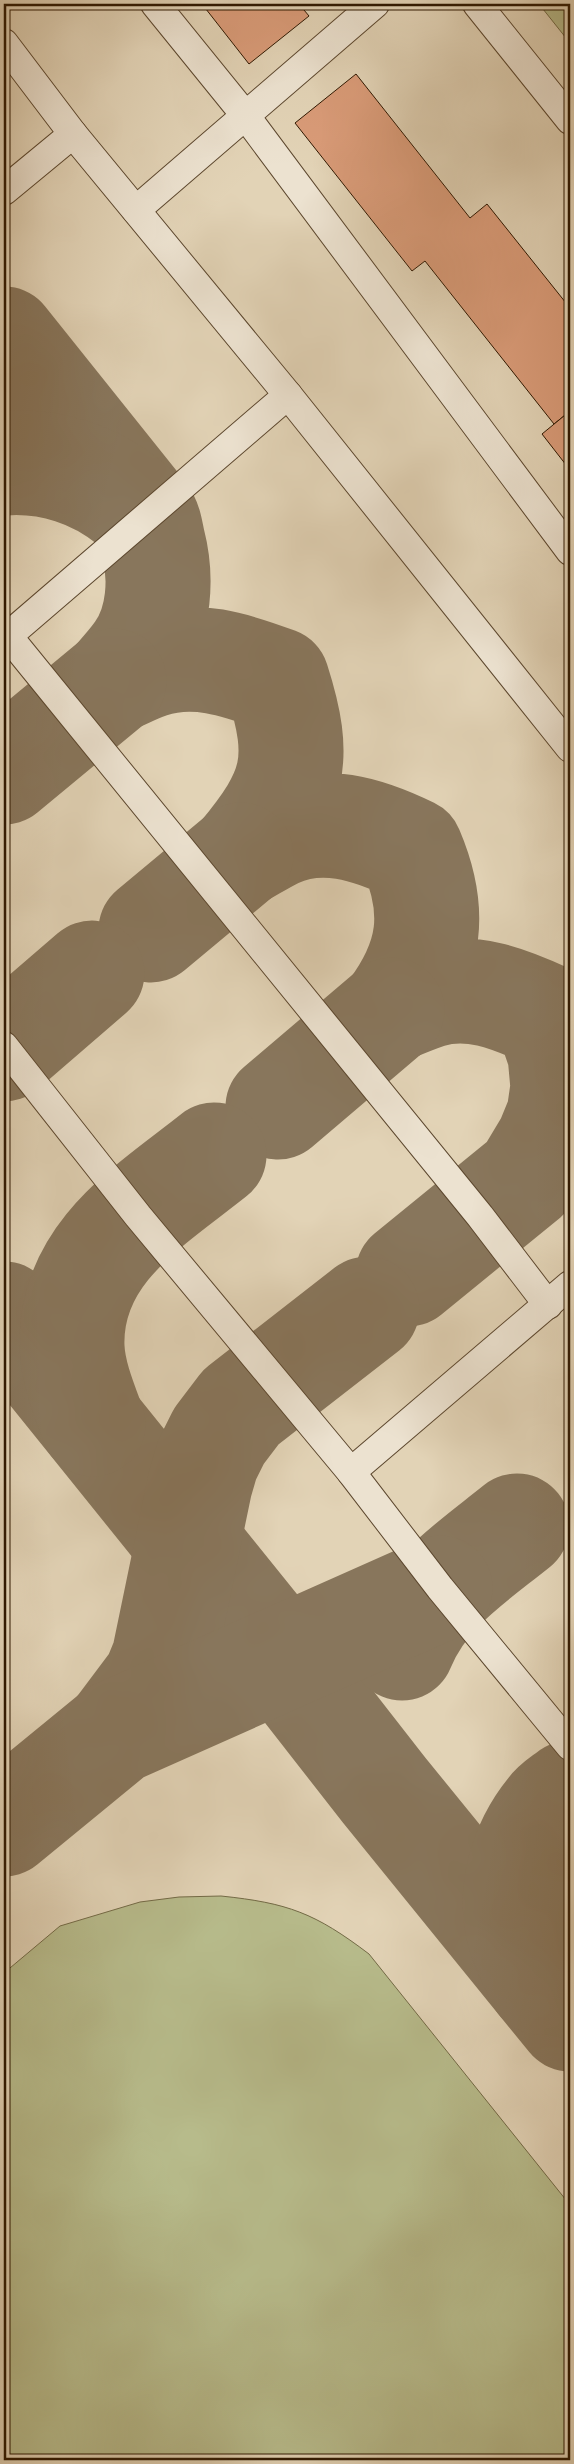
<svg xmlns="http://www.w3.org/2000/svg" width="574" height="2464" font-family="'Gentium Book Plus',serif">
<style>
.green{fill:#b7bb8b;stroke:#736a46}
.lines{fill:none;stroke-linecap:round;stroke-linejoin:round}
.taxiway{stroke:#88765c;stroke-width:105}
.building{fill:#d99b78;stroke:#2f1801}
.minor-casing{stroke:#5c472e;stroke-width:30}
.minor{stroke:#ece2d0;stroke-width:28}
</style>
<rect width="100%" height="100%" fill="#e2d3b6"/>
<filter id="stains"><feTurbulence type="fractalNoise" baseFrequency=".004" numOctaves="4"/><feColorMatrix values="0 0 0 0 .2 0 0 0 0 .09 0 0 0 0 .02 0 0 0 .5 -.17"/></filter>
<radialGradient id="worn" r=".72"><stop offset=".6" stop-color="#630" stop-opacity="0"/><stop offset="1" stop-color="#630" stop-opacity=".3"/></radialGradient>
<g class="green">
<path d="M539,4H570V43Z"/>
<path d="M221,1896C288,1903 315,1913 369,1954L570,2205V2460H4V1973L60,1926L140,1902L179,1897Z"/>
</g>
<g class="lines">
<g class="taxiway">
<path d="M4,339L136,504"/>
<path d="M4,463C50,460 95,474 131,504C135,508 142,512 145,516C150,522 151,534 153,542C162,577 160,621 138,652C131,662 122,672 114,681C126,676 137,670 149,666C193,650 237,665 277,680C303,761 294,791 241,855C252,849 263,842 275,836C321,814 368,829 411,850C437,911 431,957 392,1010C404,1005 416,1000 428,996C469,982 510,999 547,1016L560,1054L563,1087L559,1115L548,1142L527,1177L408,1274"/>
<path d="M4,772L114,681"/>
<path d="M151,930L241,855"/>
<path d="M4,1049L92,973"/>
<path d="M278,1107L392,1010"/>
<path d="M4,1314L281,1658L384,1790L570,2019"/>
<path d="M93,1424C84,1400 73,1373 72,1347C69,1253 150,1206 214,1155"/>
<path d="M402,1648C425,1592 471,1563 517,1526"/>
<path d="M116,1732L155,1680L164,1658L200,1484L207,1460L219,1436L241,1407L367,1309"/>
<path d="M4,1824L116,1732L440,1588"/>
<path d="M540,1982C533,1967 525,1952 520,1936C507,1893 522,1844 550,1810C555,1803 564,1798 570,1793"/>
</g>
</g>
<g class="building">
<path d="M202,4H299L309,16L249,64Z"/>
<path d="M356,74L470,218L487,204L570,308V411L554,424L425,261L412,271L295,123Z"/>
<path d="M570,411V470L542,434Z"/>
</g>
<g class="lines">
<defs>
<g id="minor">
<path d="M155,4L245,115L570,551"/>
<path d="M477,4L570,120"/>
<path d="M4,43L73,134L288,395L570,748"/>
<path d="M4,191L73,134"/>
<path d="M136,210L375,4"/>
<path d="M288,395L8,636L480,1216L548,1305"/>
<path d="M4,1046L138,1216L351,1472L570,1285"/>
<path d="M351,1472L440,1588L570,1746"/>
</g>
</defs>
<use href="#minor" class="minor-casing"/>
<use href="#minor" class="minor"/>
</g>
<rect width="574" height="2464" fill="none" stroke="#e2d3b6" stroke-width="20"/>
<rect x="5" y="5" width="564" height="2454" fill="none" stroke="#2f1801" stroke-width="2.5"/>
<rect x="10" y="10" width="554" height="2444" fill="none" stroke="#2f1801"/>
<rect width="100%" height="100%" filter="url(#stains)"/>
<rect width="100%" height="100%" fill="url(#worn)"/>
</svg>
